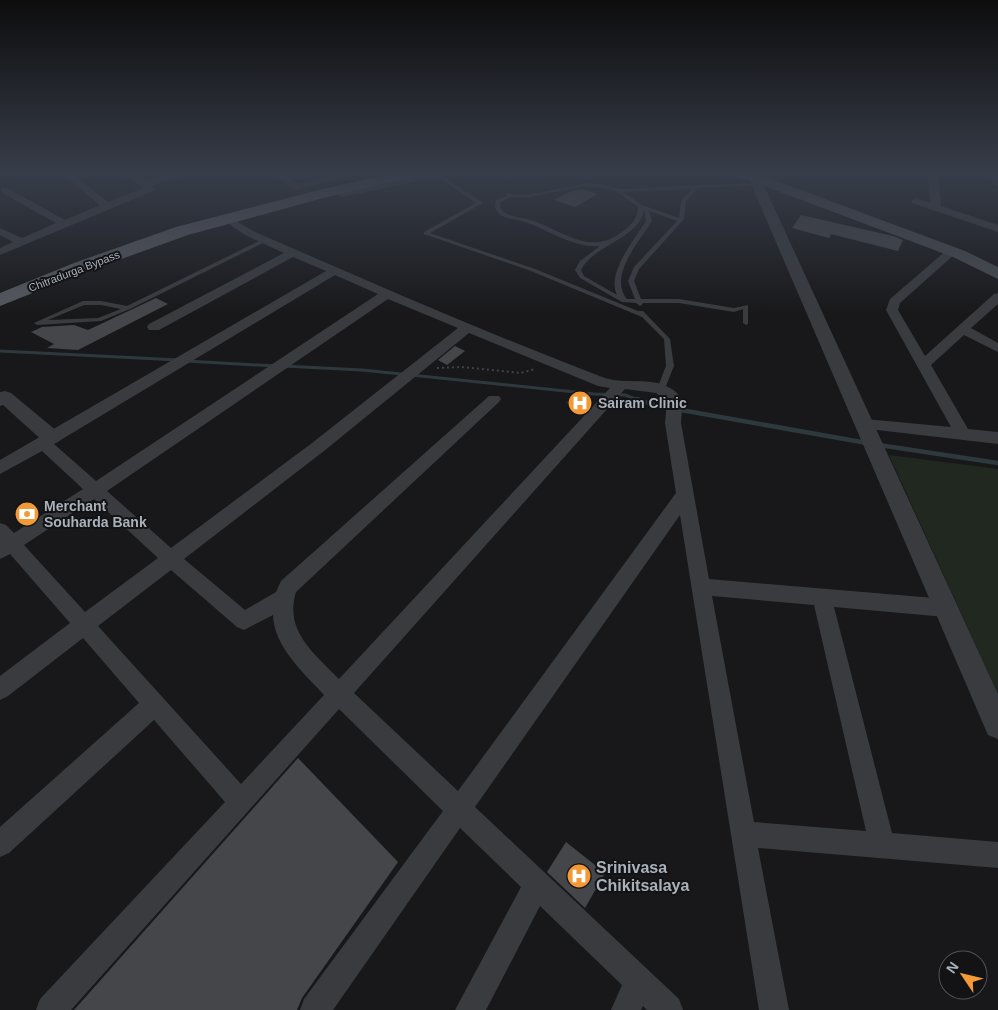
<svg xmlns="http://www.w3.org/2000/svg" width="998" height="1010" font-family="Helvetica,sans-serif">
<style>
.green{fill:#202820}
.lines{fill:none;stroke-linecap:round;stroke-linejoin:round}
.stream-far1{stroke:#2e393e;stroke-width:3}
.stream{stroke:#2e393e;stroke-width:4.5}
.building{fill:#44464a}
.path{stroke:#3f4246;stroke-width:2;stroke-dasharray:2 3;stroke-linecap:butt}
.service{fill:#393b3f;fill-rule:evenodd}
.minor{fill:#393b3f;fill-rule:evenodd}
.tertiary{fill:#393b3f;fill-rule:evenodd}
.secondary{fill:#474a4f;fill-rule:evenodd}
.primary{fill:#55585e;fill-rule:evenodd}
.labels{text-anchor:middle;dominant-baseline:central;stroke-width:4;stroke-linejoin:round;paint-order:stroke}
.far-street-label{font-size:11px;fill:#aab1ba;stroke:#131315}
.poi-label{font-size:14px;font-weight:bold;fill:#aab1ba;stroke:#131315;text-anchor:start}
.near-poi-label{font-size:16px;font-weight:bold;fill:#aab1ba;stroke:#131315;text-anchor:start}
</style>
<rect width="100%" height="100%" fill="#18181a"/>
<path class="green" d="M889,455L998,469V694Z"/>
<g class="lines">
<g class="stream-far1">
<path d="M0,351L178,360"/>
<path d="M186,361L276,366"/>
<path d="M283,366L362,370L594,394L625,395L641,401"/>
</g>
<g class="stream">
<path d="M637,399L653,405L867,443"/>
<path d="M879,445L998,463"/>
</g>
</g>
<g class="building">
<path d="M581,189L598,194L575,207L554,200L571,191Z"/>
<path d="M801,215L893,236L903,240L898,251L831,234L829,238L792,228Z"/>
<path d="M156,298L168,304L78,350L47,348L54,344L31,332L42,327L74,325L88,330Z"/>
<path d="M455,346L465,351L447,365L438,360Z"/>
<path d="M574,395L592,403L584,411L566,403Z"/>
<path d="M298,758L398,862L302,998L297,1010H74Z"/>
<path d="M566,842L605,873L585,908L547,872Z"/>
</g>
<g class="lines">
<path class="path" d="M437,368L461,367L521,373L535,369"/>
<g class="service">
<path d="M434,174H439L483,203L430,233L535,269L638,311H643L670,339L674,366L664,391H658L657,389L666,366L664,339L642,317L531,271L424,234V232L476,203Z"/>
<path d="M593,183L621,189L698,185L759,183V184L757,185L698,188L686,201L684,219L639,269L634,281L641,299H679L734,308L748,305V324L746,325L743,323V309L734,312L679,303H643L642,305L640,306L636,303L622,302L580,278L575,270L580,261L600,246C573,248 549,230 525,222C518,219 509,219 502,216C498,214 497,211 495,207L496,200L507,196L506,194L508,193C522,201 573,183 593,183ZM584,186L597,187L616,191L638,207C638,217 633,223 626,229C592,257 568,234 534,221C524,217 505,218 500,207V202L511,197H530ZM693,189L681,201L679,218L642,205L623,192ZM644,209L646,221C635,239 606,273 617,295L584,276L581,270C593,245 641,238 644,209ZM649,211L677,221L634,267L628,281L635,299H627C608,276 639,242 652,221Z"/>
<path d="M265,238L268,240L267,241L130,309L101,321L37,325L34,323L83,301H101L127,306ZM84,305H101L121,309L98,318L48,320Z"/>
</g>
<g class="minor">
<path d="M62,174H73L108,202L143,188L124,174H135L146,181L169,174H183L152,186L155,189L153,191L0,255V248L13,242L0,235V228L22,238L56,223L1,192V188H7L65,220L100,205Z"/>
<path d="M274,174H284L297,184L339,174H355L353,176L295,190Z"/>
<path d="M424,174H441L436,177L342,197L337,194L342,191Z"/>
<path d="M928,174H938L941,206L998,225V232L912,203L911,201L916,198L930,203Z"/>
<path d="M991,174H998V186L993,183Z"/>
<path d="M233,219L253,231C368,281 484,332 602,377C622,385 646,377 666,386C686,395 682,405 681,423L709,579L946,599L953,602L956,608L953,614L946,617L834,607L892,833L998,842V868L758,848L789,1010H759L680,515L475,807L679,999L683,1010H647L643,1006L641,1010H611L622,985L540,906L486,1010H455L521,887L460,828L333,1010H300L304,999L443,811L339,709L71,1010H36L40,999L225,802L154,720L9,853L0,857V827L139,703L83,638L8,696L0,700V676L70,623L10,554L0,559V523L6,525L14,533L83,489L42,451L0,474V460L326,271L293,257L159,330H149L147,327L149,324L284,253L245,235L229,224L228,222ZM335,275L378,294L96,481L54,444ZM388,299L458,328L312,443L171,548L107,491ZM469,333L598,386L610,388L339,679C314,653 284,631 296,592L499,402L501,399L499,396H489L281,581L276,592L245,610L184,559L324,451ZM625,389L656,393L667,401L665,423L676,493L458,791L354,693ZM94,499L158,558L85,612L24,545ZM171,570L237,627L244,630L273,615C274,647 304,673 324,695L241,784L98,626ZM712,596L814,605L866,831L754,822Z"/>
<path d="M952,248L956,249L958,251L956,253L900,303L898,310L925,356L994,294L998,293V304L971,328L998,343V352L964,335L931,365L968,429L998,432V444L860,428L857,424L860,420L865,419L951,427L886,310L890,299L948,249Z"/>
</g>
<g class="tertiary">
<path d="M755,174L760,177L998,694V739L988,735L748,177Z"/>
<path d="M5,391L11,393L58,432L61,437L58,442L51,444L44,442L3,405L0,406V392Z"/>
</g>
<path class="secondary" d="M739,174H758L965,251L998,267V279L953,257L741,177Z"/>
<path class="primary" d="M389,174H415L413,177L327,197L188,235L88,271L0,306V293L74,263L176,227L319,190Z"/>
</g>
<linearGradient id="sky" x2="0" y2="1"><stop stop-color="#0d0d0e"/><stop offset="0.55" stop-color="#373d49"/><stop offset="1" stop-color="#373d49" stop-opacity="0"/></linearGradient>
<rect width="998" height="315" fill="url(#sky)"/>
<defs>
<symbol id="hospital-disc" viewBox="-11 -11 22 22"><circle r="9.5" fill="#f39a37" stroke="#131315"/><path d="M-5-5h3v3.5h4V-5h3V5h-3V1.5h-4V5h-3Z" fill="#fff"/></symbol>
<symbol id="bank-disc" viewBox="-11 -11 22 22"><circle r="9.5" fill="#f39a37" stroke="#131315"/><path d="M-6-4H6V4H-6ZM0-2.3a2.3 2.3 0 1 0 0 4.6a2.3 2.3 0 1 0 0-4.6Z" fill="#fff"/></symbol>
</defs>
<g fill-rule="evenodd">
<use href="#hospital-disc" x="566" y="389" width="28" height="28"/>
<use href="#bank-disc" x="13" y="500" width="28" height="28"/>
<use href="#hospital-disc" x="565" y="862" width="28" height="28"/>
</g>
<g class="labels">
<g class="far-street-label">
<text transform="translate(74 271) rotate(-21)">Chitradurga Bypass</text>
</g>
<g class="poi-label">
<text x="598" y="403">Sairam Clinic</text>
<text x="44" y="506">Merchant<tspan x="44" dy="16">Souharda Bank</tspan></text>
</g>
<g class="near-poi-label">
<text x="596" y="867">Srinivasa<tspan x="596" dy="18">Chikitsalaya</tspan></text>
</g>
</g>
<g transform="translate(963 975) rotate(305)"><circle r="24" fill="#131315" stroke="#4f5257"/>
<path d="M0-4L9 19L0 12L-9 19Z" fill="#f39a37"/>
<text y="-8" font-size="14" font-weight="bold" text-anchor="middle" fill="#aab1ba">N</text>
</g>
</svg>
